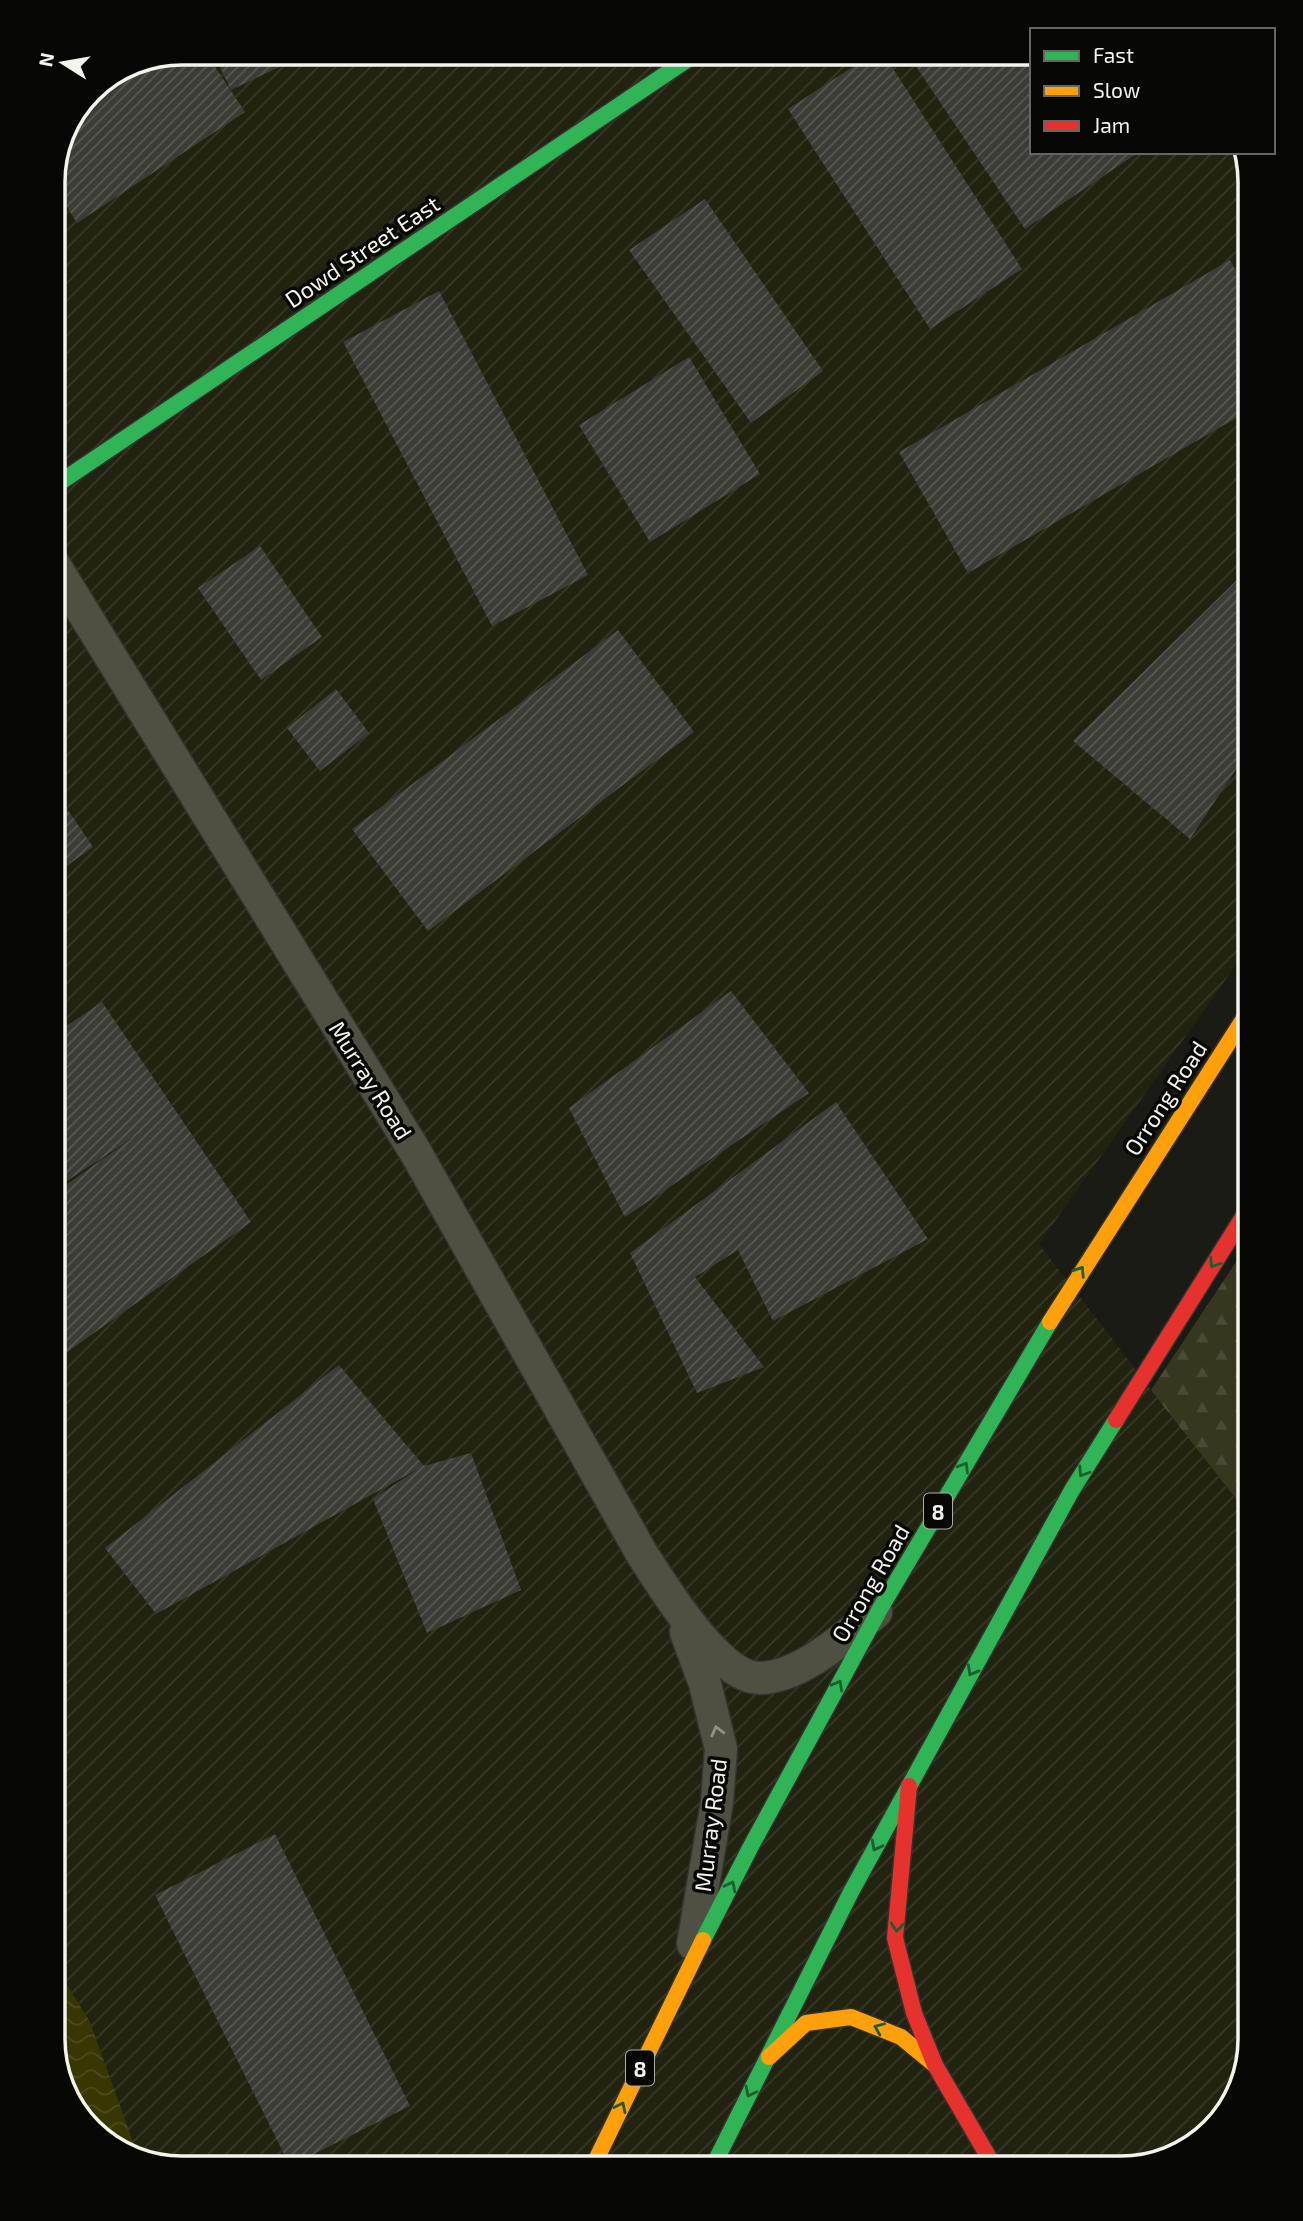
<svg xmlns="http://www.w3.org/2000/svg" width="1303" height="2221" font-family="'Exo 2',sans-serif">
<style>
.industrial{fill:url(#industrial-furrows)}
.forest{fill:url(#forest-firs)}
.water{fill:url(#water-waves)}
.building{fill:url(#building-hatch)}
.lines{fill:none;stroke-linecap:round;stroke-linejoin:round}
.street-casing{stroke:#33342f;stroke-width:35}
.fast-casing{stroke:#33342f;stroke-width:19}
.slow-casing{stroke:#33342f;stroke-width:19}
.jam-casing{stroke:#33342f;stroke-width:19}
.street{stroke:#4f5042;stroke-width:32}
.fast{stroke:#30b455;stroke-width:16}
.slow{stroke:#ff9f0a;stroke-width:16}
.jam{stroke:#e5322d;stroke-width:16}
.oneway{stroke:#1c5e2c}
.oneway2{stroke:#919286}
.labels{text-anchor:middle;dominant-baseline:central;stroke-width:7;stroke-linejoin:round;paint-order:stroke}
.shield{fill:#070804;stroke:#adada6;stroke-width:2}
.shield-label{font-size:21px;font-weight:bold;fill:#f4f4ec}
.street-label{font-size:23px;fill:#f4f4ec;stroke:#070804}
.rim{fill:none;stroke:#f4f4ec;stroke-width:3.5}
</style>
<defs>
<pattern id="industrial-furrows" width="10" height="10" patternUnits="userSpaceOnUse" patternTransform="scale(1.75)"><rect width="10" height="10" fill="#221"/><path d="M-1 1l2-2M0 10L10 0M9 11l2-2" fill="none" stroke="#383828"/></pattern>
<pattern id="forest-firs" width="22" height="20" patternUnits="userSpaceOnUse" patternTransform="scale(1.75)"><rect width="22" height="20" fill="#36371e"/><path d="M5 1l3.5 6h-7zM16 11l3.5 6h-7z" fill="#4a4b34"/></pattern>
<pattern id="water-waves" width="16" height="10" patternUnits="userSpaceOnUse" patternTransform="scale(1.75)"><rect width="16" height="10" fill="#373703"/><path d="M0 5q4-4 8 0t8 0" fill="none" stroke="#4b4b1c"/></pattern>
<pattern id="building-hatch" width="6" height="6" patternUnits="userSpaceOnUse" patternTransform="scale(1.75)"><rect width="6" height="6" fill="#3b3c36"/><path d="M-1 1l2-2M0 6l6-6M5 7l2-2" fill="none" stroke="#585953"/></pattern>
</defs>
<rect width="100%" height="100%" fill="#1a1b14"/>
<path class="industrial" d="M182,53H1032V152H1244L1250,182V945L1039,1244L1250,1518V2039L1229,2111L1178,2155L1121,2168H174L110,2146L66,2096L53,2039V174L91,90L133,62Z"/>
<path class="forest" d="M1250,1241V1517L1151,1390Z"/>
<path class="water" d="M53,1962L90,2022L138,2156L110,2146L66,2096L53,2039Z"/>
<g class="building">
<path d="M182,52L206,53L245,112L77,223L53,185V174L91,90L133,62Z"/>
<path d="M213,53H309L231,90Z"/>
<path d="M874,53H883L1022,269L930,329L788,109Z"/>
<path d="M907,53H1032V152H1139L1025,229Z"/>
<path d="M705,199L823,371L751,423L629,250Z"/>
<path d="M1230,260L1250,296V410L968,573L899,452Z"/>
<path d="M439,291L588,575L492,626L343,342Z"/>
<path d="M689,357L760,474L650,542L579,425Z"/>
<path d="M260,546L322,637L261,680L198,588Z"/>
<path d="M1250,567V748L1190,839L1073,741Z"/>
<path d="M618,630L694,732L428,931L352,829Z"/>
<path d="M336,689L369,733L320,771L287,728Z"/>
<path d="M53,788L93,847L53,876Z"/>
<path d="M731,991L809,1093L625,1217L569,1108Z"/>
<path d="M102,1002L251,1222L53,1362V1194L140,1133L53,1190V1035Z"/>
<path d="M836,1102L928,1239L773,1321L738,1250L695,1277L764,1367L697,1393L630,1253Z"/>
<path d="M339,1365L424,1466L471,1453L521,1590L427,1633L373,1499L418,1469L156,1614L105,1548Z"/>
<path d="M275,1834L410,2106L290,2166L155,1895Z"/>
</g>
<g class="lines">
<defs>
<g id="street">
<path d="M53,563L416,1153L642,1554C663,1586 719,1680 761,1678C801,1677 846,1636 876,1612"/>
<path d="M686,1632L705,1684L721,1749L717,1802L693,1944"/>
</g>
<g id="fast">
<path d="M53,487L697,53"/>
<path d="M703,1940L750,1848L880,1609L1050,1322"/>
<path d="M712,2168L851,1892L1072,1490L1116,1420"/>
</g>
<g id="slow">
<path d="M1050,1322L1250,1009"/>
<path d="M769,2057L806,2023L851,2017L901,2037L935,2065"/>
<path d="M592,2168L703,1940"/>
</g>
<g id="jam">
<path d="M1116,1420L1250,1206"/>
<path d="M909,1786L895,1938L914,2013L935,2065L995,2168"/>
</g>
</defs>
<use href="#street" class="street-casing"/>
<use href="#fast" class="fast-casing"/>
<use href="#slow" class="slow-casing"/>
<use href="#jam" class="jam-casing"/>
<use href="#street" class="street"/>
<use href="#fast" class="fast"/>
<use href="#slow" class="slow"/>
<use href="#jam" class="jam"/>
</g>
<defs><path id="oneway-chevron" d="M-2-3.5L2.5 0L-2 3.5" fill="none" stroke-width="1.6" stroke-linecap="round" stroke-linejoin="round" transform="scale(1.75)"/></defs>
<g class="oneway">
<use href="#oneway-chevron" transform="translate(1214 1263) rotate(122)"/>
<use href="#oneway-chevron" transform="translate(1080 1271) rotate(-57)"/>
<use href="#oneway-chevron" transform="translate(964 1467) rotate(-59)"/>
<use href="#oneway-chevron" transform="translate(1083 1472) rotate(122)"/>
<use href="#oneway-chevron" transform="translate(972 1671) rotate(119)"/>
<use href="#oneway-chevron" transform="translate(838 1685) rotate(-61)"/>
<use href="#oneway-chevron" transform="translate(876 1846) rotate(118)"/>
<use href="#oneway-chevron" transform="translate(731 1886) rotate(-63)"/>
<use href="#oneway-chevron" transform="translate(897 1927) rotate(94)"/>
<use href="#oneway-chevron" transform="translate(879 2028) rotate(-157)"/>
<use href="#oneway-chevron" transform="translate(750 2092) rotate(117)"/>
<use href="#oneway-chevron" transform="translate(621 2107) rotate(-64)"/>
</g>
<use class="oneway2" href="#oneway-chevron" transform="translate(717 1731) rotate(-104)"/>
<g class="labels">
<g class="shield">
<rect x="924" y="1493.5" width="28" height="35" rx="5"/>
<rect x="626" y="2050.5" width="28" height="35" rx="5"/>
</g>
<g class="shield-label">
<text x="938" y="1511">8</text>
<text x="640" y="2068">8</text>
</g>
<g class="street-label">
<text transform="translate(362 251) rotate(-34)">Dowd Street East</text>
<text transform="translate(371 1080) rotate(58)">Murray Road</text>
<text transform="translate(1165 1098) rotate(-57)">Orrong Road</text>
<text transform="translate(870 1583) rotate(-60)">Orrong Road</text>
<text transform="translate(710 1825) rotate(-83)">Murray Road</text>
</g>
</g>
<path d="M0 0H1303V2221H0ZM182 65H1121A117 117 0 0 1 1238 182V2039A117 117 0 0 1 1121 2156H182A117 117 0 0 1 65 2039V182A117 117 0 0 1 182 65Z" fill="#070804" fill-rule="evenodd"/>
<path class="rim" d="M182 65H1121A117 117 0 0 1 1238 182V2039A117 117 0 0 1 1121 2156H182A117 117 0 0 1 65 2039V182A117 117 0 0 1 182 65Z"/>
<rect x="1030" y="28" width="245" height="126" fill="#070804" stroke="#666661" stroke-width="2"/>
<rect x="1044" y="51" width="35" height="10" fill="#30b455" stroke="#666661" stroke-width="2"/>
<text x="1093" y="63" font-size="21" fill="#f4f4ec">Fast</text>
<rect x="1044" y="86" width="35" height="10" fill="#ff9f0a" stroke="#666661" stroke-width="2"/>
<text x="1093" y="98" font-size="21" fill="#f4f4ec">Slow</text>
<rect x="1044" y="121" width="35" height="10" fill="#e5322d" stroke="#666661" stroke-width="2"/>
<text x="1093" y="133" font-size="21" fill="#f4f4ec">Jam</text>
<g transform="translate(63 63) rotate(281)" stroke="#070804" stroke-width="5" paint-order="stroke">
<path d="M0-5L12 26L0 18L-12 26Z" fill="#f4f4ec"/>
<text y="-10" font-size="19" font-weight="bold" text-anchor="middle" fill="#f4f4ec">N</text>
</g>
</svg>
